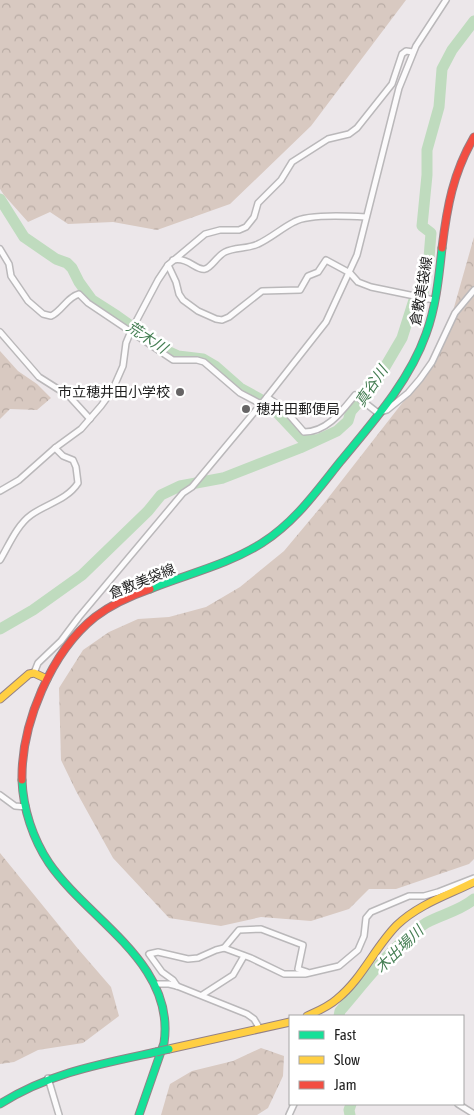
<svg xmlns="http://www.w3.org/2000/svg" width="474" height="1115" font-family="'Asap Condensed','Noto Sans JP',sans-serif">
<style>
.forest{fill:url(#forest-crowns)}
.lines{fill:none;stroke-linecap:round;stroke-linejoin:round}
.river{stroke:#bfdbbe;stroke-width:11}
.street-casing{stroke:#bab8ba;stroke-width:8}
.fast-casing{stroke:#948185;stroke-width:9}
.slow-casing{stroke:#948185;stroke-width:9}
.jam-casing{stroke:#948185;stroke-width:9}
.street{stroke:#fcfbfc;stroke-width:5}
.fast{stroke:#16e098;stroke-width:7}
.slow{stroke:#ffcf43;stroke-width:7}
.jam{stroke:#f24e42;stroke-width:7}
.fast-bridge-casing{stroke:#948185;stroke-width:9;stroke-linecap:butt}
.fast-bridge{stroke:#16e098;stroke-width:7}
.poi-dot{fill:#666465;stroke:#fff;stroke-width:2}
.labels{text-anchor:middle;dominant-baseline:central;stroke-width:5;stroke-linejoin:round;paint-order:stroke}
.street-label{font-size:14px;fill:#1e1e1e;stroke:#fff}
.poi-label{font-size:14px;fill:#1e1e1e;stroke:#fff;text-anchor:end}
.water-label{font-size:15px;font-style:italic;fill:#457e53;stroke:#fff}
</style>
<defs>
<pattern id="forest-crowns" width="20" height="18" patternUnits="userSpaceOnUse" patternTransform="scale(1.25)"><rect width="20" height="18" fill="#d8c9c1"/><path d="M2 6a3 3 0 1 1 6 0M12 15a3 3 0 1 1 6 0" fill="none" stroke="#b9aca5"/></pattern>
</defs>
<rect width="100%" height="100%" fill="#ece7ea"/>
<g class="forest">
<path d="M0,0H406L311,126L230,204L157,230L113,222L68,224L50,212L28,222L4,195L0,189Z"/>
<path d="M474,237V859L469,864L396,889H369L349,909L311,921L261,917L221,926L169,918L113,858L76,791L61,760L59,688L83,650L109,632L138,619L169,617L206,607L240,587L284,551L325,502L403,402L425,377L443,346Z"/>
<path d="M0,351L18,371L37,384L51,398L37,410L10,409L0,419Z"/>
<path d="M0,853L79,950L111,987L119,1016L83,1043L38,1050L14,1062L0,1064Z"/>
<path d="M261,1048L284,1056L283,1076L268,1108L257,1115H161L170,1084L192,1071L233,1061Z"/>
</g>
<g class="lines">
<g class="river">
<path d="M0,199L24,237L56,259L67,263L72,268L79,282L92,300L117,316L165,350L178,356L203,359L215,366L240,388L269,404L301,438L316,440"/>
<path d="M0,629L33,610L82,575L148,511L161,495L180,486L223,478L300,448L337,431L348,421L351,411L375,384L402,338L414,300L423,293L429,258L431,233L422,226L427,175V150L439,107L442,69L452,50L474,21"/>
<path d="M339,1016L340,1011C366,981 392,945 426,923C442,914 460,911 474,899"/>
<path d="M350,1115L349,1110L351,1104"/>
</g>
<defs>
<g id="street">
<path d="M0,249L9,264L11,276L28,301L43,314L51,316C62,311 67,297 79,294L88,303L173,360H197L204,362L240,393L261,404"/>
<path d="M173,260C189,257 196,271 205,269C211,268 217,256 225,252C235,247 248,249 258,244C271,238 282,228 294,222C307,214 350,216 366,217"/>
<path d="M168,265L176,282L179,294L183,300L198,311L216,319L222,320L229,317L262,291L300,290L308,276L318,272L326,260L350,273L358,282L371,287L434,300"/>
<path d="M0,332L39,377L69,396L90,419"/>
<path d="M267,397L284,409L304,432C327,432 342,411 355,395L378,413L387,410L408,393L420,379L432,362L455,313L474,290"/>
<path d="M0,491L19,480L55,448L81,429L101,406L112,391L123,366L126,343L131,331L158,280L168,265L205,234L220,230H239L246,227L254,217L258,203L281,180L292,162L328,139L349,134L357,128L392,84L402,54L406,51L413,52"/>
<path d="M0,560C9,545 17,525 31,515C46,504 67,500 78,483L76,467L73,460L63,456L55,448"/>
<path d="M34,673L38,663L61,641L79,617L183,493L192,487L267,397L326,322L357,255L399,88L416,46L446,0"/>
<path d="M0,795L15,806L26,807"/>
<path d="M224,948L239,930L261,929L303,945L298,969L307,972"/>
<path d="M154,984H169L177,986L247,1014L254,1019L260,1029"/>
<path d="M177,986L173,980L162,972L149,954L158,952L188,959L198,958L216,950L224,948L251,958L284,974H305L339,966L358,950L364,936L366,918L371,912L409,896H424L438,892L474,878"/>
<path d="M202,995L233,975L244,956"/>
<path d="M48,1078L59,1115"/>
<path d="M458,1104L474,1114"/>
<path d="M289,1115L294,1104"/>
</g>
<g id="fast">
<path d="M150,589C187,574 227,565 262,543C295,522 316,492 340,462C372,423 409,382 426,334C436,307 439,276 442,248"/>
<path d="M22,780C23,809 33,839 49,863C88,920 176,963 164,1043L139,1115"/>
<path d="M0,1104C49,1073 100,1064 156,1052"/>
</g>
<g id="slow">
<path d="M0,699L29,674L34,673L47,679"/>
<path d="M307,1016C318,1011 328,1007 337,999C362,979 375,947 397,925C419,904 448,895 474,882"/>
<path d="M169,1049L290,1022"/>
</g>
<g id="jam">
<path d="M442,248C447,207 453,173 474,137"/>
<path d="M22,780C21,724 51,652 95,617C112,604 130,596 150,589"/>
</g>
</defs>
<use href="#street" class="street-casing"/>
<use href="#fast" class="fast-casing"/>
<use href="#slow" class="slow-casing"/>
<use href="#jam" class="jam-casing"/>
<use href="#street" class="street"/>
<use href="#fast" class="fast"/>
<use href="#slow" class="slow"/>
<use href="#jam" class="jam"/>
<defs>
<path id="fast-bridge" d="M156,1052L169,1049"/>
</defs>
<use href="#fast-bridge" class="fast-bridge-casing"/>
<use href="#fast-bridge" class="fast-bridge"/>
</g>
<g class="poi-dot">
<circle cx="180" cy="392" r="5"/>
<circle cx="246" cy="409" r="5"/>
</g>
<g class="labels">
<g class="street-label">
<text transform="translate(421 291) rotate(-80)">倉敷美袋線</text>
<text transform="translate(142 581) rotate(-22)">倉敷美袋線</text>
</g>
<g class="poi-label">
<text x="170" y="392">市立穂井田小学校</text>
<text x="256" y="409" text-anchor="start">穂井田郵便局</text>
</g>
<g class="water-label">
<text transform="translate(147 337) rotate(33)">荒木川</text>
<text transform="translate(371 386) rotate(-56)">真谷川</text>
<text transform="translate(399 949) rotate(-44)">木出場川</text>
</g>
</g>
<rect x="289" y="1015" width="175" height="90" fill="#ffffff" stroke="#a5a5a5"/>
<rect x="299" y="1031" width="25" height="8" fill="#16e098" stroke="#a5a5a5"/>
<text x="334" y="1040" font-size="15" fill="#1e1e1e">Fast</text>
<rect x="299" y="1056" width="25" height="8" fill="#ffcf43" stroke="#a5a5a5"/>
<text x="334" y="1065" font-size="15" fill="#1e1e1e">Slow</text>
<rect x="299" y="1081" width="25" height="8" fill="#f24e42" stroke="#a5a5a5"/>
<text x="334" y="1090" font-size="15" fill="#1e1e1e">Jam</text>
</svg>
